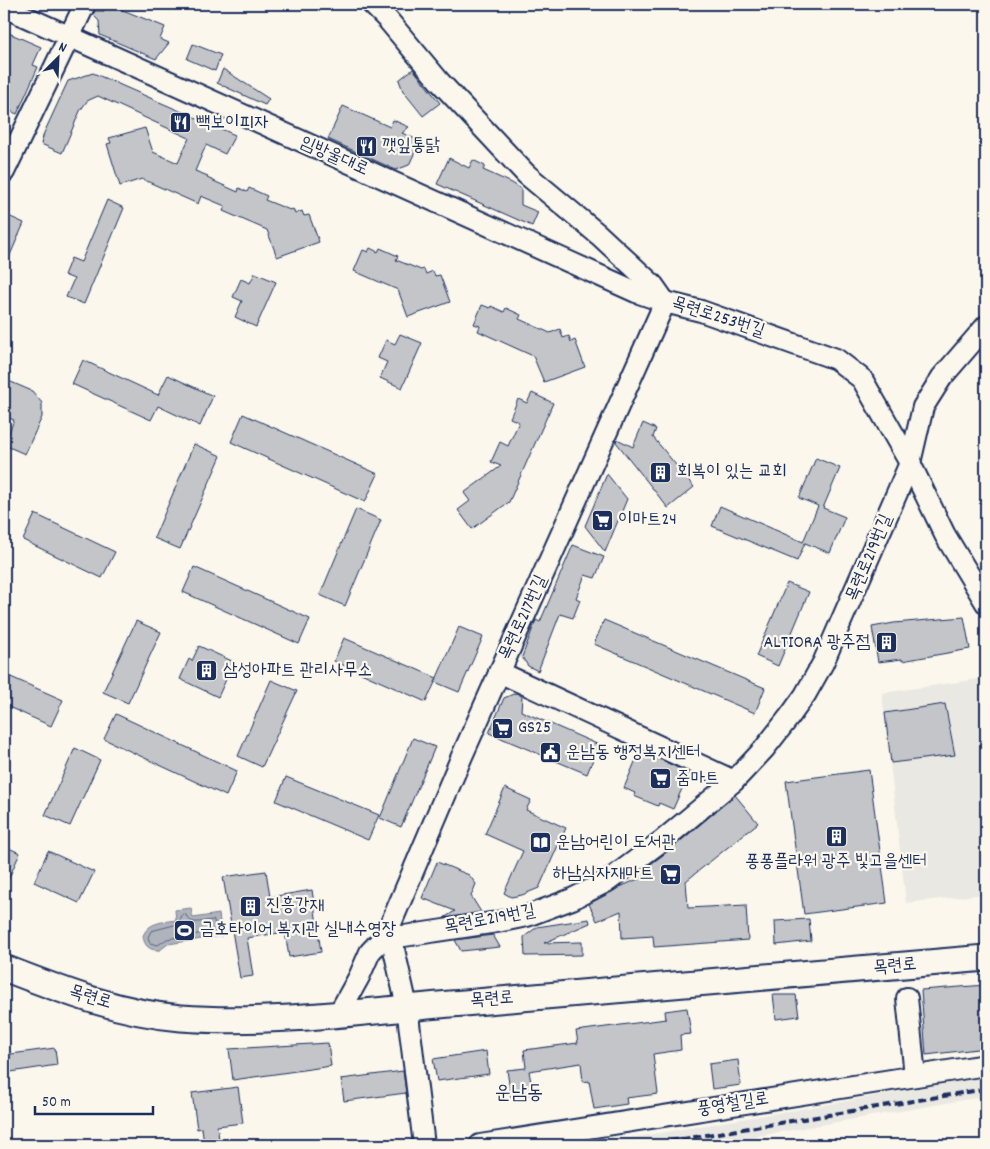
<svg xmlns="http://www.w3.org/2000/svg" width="990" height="1149" font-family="Dekko,'Poor Story',sans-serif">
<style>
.built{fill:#eae8e2}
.water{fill:#afb3bb;stroke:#747e96}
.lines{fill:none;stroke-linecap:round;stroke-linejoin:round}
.shore{stroke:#566483;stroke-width:1}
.building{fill:#c3c5c9;stroke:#1b2f5e}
.minor-casing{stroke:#1b2f5e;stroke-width:24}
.major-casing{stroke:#1b2f5e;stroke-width:29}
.minor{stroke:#fbf7ec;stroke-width:20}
.major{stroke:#fbf7ec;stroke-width:25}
.rail{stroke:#1b2f5e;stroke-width:4;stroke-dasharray:8 4;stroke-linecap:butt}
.labels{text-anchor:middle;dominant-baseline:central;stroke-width:4.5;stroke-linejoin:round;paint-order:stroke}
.poi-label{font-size:18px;fill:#1b2f5e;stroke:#fbf7ec;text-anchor:start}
.street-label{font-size:18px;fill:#1b2f5e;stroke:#fbf7ec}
.quarter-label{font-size:20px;fill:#1b2f5e;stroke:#fbf7ec}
</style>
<rect width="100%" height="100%" fill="#fbf7ec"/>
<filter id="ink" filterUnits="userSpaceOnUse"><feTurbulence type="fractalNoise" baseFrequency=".02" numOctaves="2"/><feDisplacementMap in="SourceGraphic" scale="10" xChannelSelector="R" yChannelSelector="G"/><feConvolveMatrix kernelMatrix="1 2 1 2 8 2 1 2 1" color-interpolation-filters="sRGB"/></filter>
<g filter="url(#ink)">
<g class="built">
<path d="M986,678V894L906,903L882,693Z"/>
<path d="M986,1077V1096L706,1145H590Z"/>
</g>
<path class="water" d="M191,908L193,918L219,914L222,936L168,944L160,950C150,951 144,946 143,936C148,922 163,922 176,920L175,910Z"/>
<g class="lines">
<path class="shore" d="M183,914L186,915C191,927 203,920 214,920L216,931L167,939L158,945L150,943L148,937L151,931L178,924Z"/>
</g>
<g class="building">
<path d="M103,4H108L165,27L160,39L169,43L156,59L100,35L99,21L93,15L95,11H104Z"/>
<path d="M4,31L41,47L33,65L38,67L17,114L4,108Z"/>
<path d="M193,44L221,55L215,71L187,59Z"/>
<path d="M223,69L269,99L265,105L217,83Z"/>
<path d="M413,69L440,103L423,116L403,91L399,80Z"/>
<path d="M93,73L235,135L225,154L206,145L195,171L208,176L207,178L238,192L239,188L247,192L249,188L267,196L265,200L290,210L293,209L295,214L302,211L304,216L309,215L319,242L277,257L267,230L223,211L225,206L201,196L198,204L142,179L120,186L107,144L111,143L109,138L145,128L153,152L178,163L189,138L98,96L87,101L80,111L62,153L41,144L44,133L68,81Z"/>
<path d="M343,106L390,127L393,120L409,127L402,133L420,141L409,165L396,170L328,139Z"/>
<path d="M449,158L469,168L473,160L485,166L483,170L512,183L521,189V205L538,212L532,226L437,184Z"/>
<path d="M107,200L124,208L84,304L66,297L74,279L64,275L71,258L81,262Z"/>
<path d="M4,214L24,223L4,269Z"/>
<path d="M370,248L378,252L380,248L398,256L396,260L421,270L424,269L426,274L433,271L435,276L440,275L450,302L408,317L398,290L354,271L363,250L368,252Z"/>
<path d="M255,273L276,282L256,327L235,317L242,301L233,297L241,279L250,283Z"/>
<path d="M482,305L490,308L491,306L504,312L506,308L521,315L519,319L550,333L560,329L563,338L569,336L571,342L575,340L585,367L544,382L533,356L478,331L480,326L474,324Z"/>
<path d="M400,334L422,343L402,388L380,378L387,362L378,358L386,340L395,344Z"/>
<path d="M83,360L158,395L168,375L213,396L200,426L158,406L151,420L72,384Z"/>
<path d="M4,379L32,391L42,403V417L25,454L4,445L14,420L4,416Z"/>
<path d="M532,393L553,403L509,502L472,529L458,510L470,501L464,493L501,466L491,462L500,442L508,446L519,422L510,418L518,399L527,403Z"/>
<path d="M243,414L378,474L365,502L231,442Z"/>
<path d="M643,423L656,429L653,437L694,487L668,508L616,442L617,439L633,447Z"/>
<path d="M194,444L221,456L180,549L154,538Z"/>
<path d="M816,458L840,468L823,508L845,517L830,553L805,543L797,561L712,526L720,506L803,542L818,506L799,498Z"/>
<path d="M607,474L627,499L605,552L585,526Z"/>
<path d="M356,509L381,520L345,606L320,595Z"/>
<path d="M35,514L115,552L102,578L23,540Z"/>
<path d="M573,545L604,557L595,578L585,575L576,598L580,600L573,618L560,614L538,671L528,666L522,657L536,620L540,622Z"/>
<path d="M194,567L310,619L299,644L183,592Z"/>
<path d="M787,583L809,592L778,666L756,656Z"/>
<path d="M964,617L970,649L902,661V659L878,662L872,627L894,623Z"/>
<path d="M604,620L765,688L755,713L594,644Z"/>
<path d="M136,621L161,632L128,703L103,692Z"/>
<path d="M459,627L483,637L459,692L435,682Z"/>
<path d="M344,638L437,678L426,702L334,661Z"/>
<path d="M199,646L234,662L218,697L180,679L189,659L192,661Z"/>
<path d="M4,674L63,700L51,726L4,705Z"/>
<path d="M271,680L297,691L262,767L238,756Z"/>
<path d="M516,693L522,696L521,711L599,745L587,774L489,733L504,698Z"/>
<path d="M945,704L955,755L891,763L885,713Z"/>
<path d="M116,714L237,771L226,796L104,739Z"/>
<path d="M413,738L435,747L401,827L380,818Z"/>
<path d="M75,748L100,760L70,826L45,815Z"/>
<path d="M640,750L689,773L673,809L659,803L658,806L634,796L635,793L624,788Z"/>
<path d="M869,770L887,903L804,914L786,781Z"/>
<path d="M286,777L379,815L368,840L276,801Z"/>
<path d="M505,788L531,800L526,810L566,828L539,888L522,895L511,897L504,893L523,851L485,834Z"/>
<path d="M735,795L758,823L686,881L688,908L746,905L748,940L654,947L653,936L622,938L621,911L597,921L589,904L620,887L645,876L644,869L671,849Z"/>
<path d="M4,846L20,853L4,889Z"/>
<path d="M48,851L94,872L79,903L34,882Z"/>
<path d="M437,862L469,875L476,884L471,896L481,912L444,918L455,911L422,898Z"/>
<path d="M266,871L270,897L312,890L321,952L289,957L285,932L247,938L253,976L240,978L223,877Z"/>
<path d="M589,919L590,923L544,943L582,942V955L525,956L524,937L537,927Z"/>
<path d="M809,919L811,941L776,945L775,921Z"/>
<path d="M493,935L500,947L461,951L455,940Z"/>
<path d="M986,985V1048L926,1055L921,990Z"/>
<path d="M773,995H796L799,1016L776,1019Z"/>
<path d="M687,1008L691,1034L680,1035L681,1050L653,1054L658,1094L626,1098L627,1104L594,1109L589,1081L583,1082L581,1063L529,1071L533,1094L511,1097L507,1070L526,1068L524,1050L578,1043L576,1031L666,1019L665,1011Z"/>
<path d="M328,1043L331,1066L233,1080L229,1049Z"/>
<path d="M55,1048L57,1065L4,1073V1055Z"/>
<path d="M486,1051L489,1074L437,1081L433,1059Z"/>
<path d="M738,1060L741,1085L712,1089L709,1064Z"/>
<path d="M403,1071L406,1093L344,1101L341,1079Z"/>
<path d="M238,1087L243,1123L217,1126L220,1145H204L202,1128L197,1129L192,1093Z"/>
</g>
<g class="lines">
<defs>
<g id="minor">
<path d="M372,4L388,20L439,81L526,174L599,235L653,285L665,302"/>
<path d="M4,7L636,292L665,302L701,311L836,359L862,379L910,463L945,535L986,603"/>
<path d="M4,172L85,4"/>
<path d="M499,672L734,781"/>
<path d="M386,935L404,936L497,922L527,916L572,899L608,881L663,840L734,781L750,764L764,749L790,716L805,695L823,663L910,463L923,407L942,377L986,326"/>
<path d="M386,935L393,945L407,1007L424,1145"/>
<path d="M907,998L915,1076"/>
<path d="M338,1015L359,977L370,952L386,935L462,756L665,302"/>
<path d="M480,1145L986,1065"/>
</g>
<path id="major" d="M4,968C61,990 119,1013 181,1018C275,1025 370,1010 464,1003C638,989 812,974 986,958"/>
</defs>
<use href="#minor" class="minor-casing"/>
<use href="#major" class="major-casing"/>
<use href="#minor" class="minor"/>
<use href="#major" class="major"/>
<path class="rail" d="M646,1145L986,1089"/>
</g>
</g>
<defs>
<symbol id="restaurant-square" viewBox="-11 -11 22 22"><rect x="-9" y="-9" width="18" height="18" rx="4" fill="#1b2f5e" stroke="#fbf7ec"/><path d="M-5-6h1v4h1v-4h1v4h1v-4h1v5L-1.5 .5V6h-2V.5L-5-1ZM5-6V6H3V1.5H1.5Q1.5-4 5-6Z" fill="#fff"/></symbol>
<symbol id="building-square" viewBox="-11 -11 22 22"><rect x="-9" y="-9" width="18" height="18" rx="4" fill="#1b2f5e" stroke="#fbf7ec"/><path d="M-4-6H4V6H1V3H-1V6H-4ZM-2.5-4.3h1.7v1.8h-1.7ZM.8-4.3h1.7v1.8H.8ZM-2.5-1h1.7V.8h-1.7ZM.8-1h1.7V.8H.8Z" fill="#fff"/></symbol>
<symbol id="supermarket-square" viewBox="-11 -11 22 22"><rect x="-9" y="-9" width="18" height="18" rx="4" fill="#1b2f5e" stroke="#fbf7ec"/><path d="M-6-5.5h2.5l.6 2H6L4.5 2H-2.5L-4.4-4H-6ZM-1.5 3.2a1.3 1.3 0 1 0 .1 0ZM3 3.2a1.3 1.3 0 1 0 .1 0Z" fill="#fff"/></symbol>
<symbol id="civic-square" viewBox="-11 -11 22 22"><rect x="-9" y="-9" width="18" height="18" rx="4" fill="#1b2f5e" stroke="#fbf7ec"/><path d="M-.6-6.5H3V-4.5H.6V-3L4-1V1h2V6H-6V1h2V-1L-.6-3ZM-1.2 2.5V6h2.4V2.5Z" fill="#fff"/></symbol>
<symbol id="library-square" viewBox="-11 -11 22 22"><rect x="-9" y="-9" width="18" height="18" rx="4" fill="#1b2f5e" stroke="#fbf7ec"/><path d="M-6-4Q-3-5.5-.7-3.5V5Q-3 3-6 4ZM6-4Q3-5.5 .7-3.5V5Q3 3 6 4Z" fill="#fff"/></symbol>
<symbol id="stadium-square" viewBox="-11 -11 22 22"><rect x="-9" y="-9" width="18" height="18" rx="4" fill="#1b2f5e" stroke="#fbf7ec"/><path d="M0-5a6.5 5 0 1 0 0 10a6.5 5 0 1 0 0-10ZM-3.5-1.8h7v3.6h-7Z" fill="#fff"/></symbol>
</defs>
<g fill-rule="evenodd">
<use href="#restaurant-square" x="168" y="110" width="25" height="25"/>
<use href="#restaurant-square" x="354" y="134" width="25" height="25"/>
<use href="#building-square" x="648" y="460" width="25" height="25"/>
<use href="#supermarket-square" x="590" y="508" width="25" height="25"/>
<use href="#building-square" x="874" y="630" width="25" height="25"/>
<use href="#building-square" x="194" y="658" width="25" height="25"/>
<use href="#supermarket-square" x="490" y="716" width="25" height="25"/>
<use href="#civic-square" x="538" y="740" width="25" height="25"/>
<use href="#supermarket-square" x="648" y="766" width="25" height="25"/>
<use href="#building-square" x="824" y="824" width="25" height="25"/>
<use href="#library-square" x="528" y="830" width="25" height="25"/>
<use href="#supermarket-square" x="658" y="862" width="25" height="25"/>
<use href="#building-square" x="238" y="894" width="25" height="25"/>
<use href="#stadium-square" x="172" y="918" width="25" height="25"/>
</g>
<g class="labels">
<g class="poi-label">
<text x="196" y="123">빽보이피자</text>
<text x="382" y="146">깻잎통닭</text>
<text x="677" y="472">회복이 있는 교회</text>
<text x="618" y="520">이마트24</text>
<text x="870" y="643" text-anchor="end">ALTIORA 광주점</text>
<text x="223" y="671">삼성아파트 관리사무소</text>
<text x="518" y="728">GS25</text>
<text x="566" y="753">운남동 행정복지센터</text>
<text x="676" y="779">줌마트</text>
<text x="556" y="843">운남어린이 도서관</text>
<text x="836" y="862" text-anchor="middle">퐁퐁플라워 광주 빛고을센터</text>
<text x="654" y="874" text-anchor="end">하남식자재마트</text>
<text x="266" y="906">진흥강재</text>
<text x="200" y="930">금호타이어 복지관 실내수영장</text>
</g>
<g class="street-label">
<text transform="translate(334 157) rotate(24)">임방울대로</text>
<text transform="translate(718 318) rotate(18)">목련로253번길</text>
<text transform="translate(870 558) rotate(-67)">목련로219번길</text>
<text transform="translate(524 618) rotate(-65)">목련로217번길</text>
<text transform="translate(490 920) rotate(-11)">목련로219번길</text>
<text transform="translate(895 967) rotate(-5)">목련로</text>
<text transform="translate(90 998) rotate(17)">목련로</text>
<text transform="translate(492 1000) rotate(-4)">목련로</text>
<text transform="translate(733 1105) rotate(-9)">풍영철길로</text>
</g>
<g class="quarter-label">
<text x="519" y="1094">운남동</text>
</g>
</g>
<rect width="990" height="1149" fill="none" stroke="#fbf7ec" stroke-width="20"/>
<rect x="10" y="10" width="970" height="1129" fill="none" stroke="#1b2f5e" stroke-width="2" filter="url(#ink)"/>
<g transform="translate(58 58) rotate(24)" stroke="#fbf7ec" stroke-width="4" paint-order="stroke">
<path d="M0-4L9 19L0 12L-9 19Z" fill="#1b2f5e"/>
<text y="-8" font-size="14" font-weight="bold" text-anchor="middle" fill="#1b2f5e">N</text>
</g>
<path d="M35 1106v8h118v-8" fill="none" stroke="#1b2f5e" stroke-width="2.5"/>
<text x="42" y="1106" font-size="15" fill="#1b2f5e" stroke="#fbf7ec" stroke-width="4" paint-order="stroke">50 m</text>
</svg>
